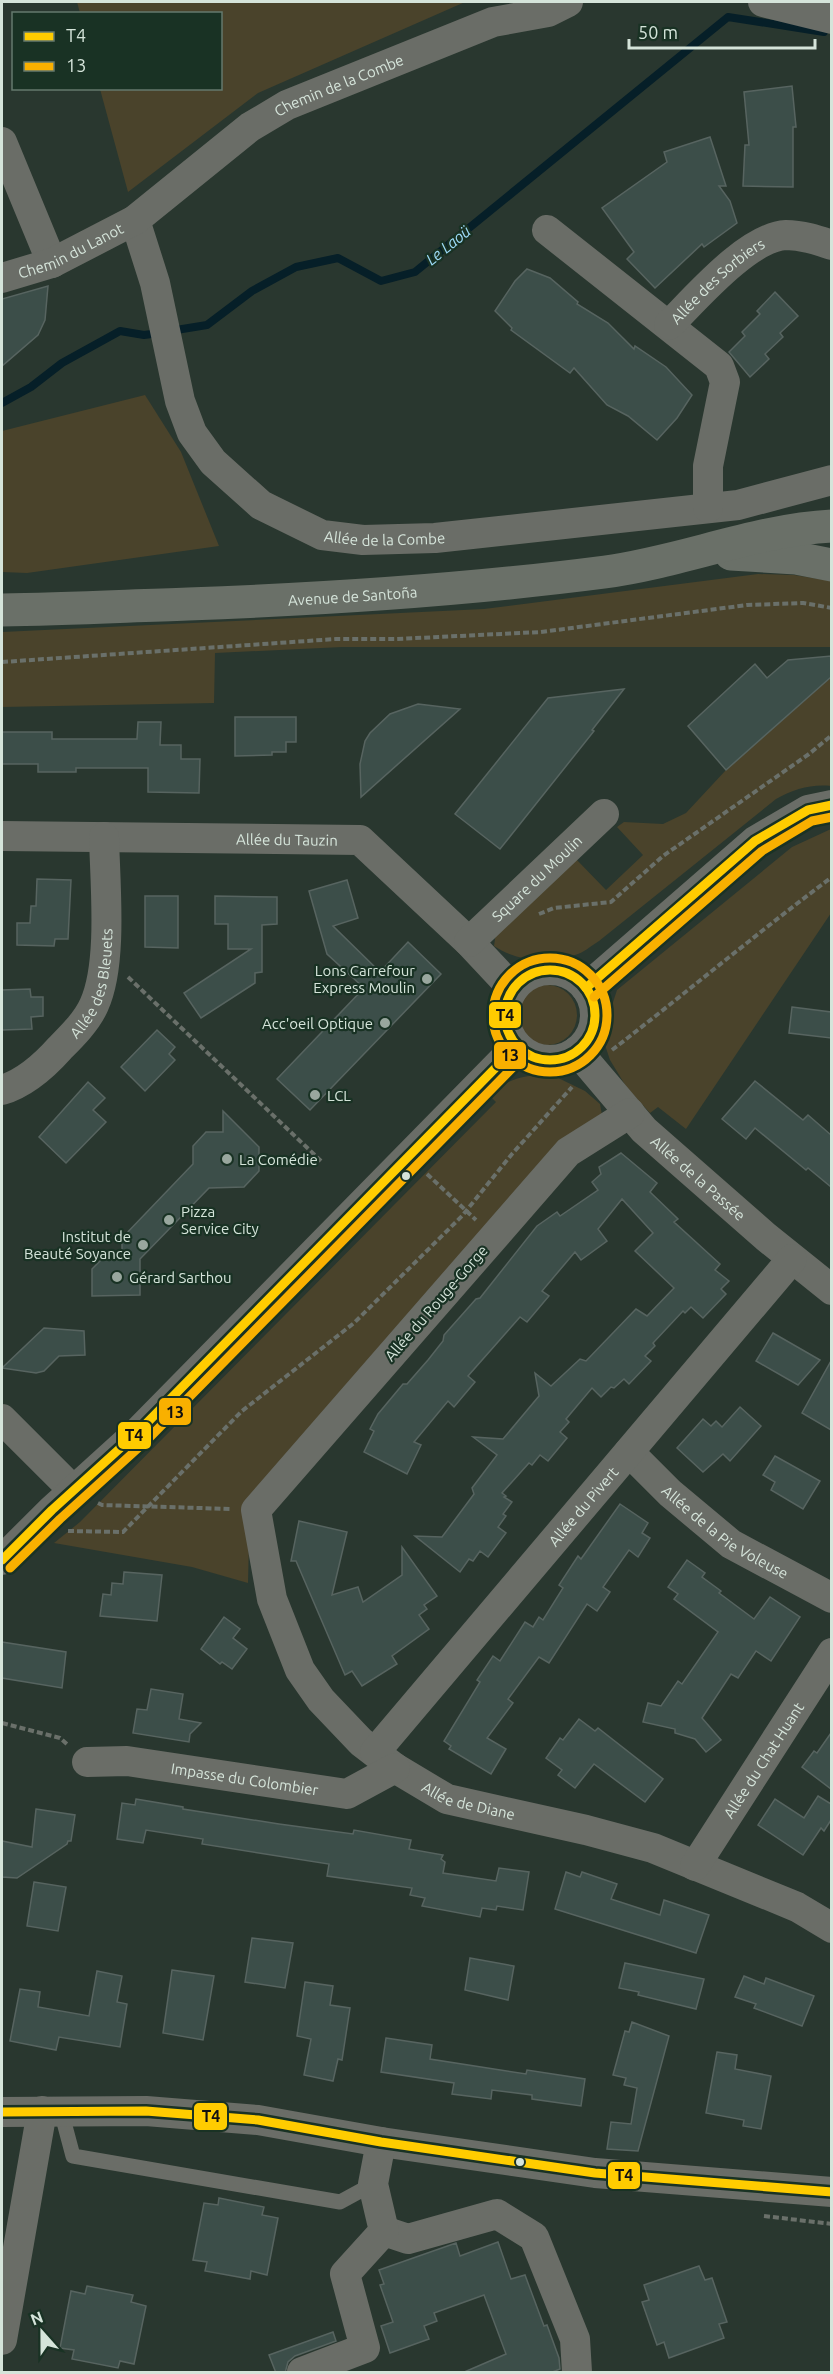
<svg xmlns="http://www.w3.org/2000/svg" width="833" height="2374" font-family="Ubuntu,sans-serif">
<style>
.green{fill:#4a432b}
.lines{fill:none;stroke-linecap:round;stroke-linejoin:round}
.stream{stroke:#061f28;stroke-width:8}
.building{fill:#3c4e49;stroke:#576460;stroke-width:1.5}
.path{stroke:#6a706a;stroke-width:4;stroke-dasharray:6 3;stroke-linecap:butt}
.lane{stroke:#6a6d67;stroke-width:15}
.street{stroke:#6a6d67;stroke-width:30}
.secondary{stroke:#6a7068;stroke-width:33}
.bus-1-casing{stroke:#193224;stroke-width:14}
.bus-2-casing{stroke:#193224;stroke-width:14}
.bus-1{stroke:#fc0;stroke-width:9}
.bus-2{stroke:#f9b000;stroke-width:9}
.poi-dot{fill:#99a79e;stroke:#193224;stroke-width:2}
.bus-dot{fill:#d5e4da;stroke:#193224;stroke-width:2}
.labels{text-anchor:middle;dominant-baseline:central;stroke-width:4.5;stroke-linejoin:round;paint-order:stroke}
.street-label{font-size:15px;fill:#d5e4da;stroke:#193224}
.poi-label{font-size:15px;fill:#d5e4da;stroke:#193224;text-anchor:start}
.water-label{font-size:16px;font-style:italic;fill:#9ddbf7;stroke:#193224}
.line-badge{stroke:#193224;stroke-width:2}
.pale-badge-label{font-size:16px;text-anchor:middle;font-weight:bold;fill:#111}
</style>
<rect width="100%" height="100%" fill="#29372f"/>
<g class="green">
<path d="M77,2H465L258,93L128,192L100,89L220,88V14L80,13Z"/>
<path d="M145,395L181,452L219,546L27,573L2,572V431Z"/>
<path d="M758,574L794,575L831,581V647H342L215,653L214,703L2,707V632L484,609Z"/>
<path d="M831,677V786C811,784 794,789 776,799L599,941C591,946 583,953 575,955C549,964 516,961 494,946L497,926L574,857L606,890L643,855L617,827L624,822L663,824L686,813L726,770Z"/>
<path d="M831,829V913L686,1129L658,1107L650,1113L627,1088L610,1060L602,1036L617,990L792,847Z"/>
<circle cx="547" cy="1015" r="30"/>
<path d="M550,1074L585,1091L600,1104L602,1115L250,1502L248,1583L192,1567L54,1543L80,1522L496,1102L490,1096C508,1077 525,1076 550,1074Z"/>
</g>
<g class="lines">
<g class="stream">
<path d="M170,331L207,325L252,291L296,267L338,258L381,281L415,272L728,17L824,32"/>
<path d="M2,403L31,387L62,363L120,331L144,335L159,333"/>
</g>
</g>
<g class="building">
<path d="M792,86L796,127H793V187L743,186L745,145H749L744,92Z"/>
<path d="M710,137L726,186H719L730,201L737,223L704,247L702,244L655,288L627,259L634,252L602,208L667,162L664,152Z"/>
<path d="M527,269L550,278L578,302L577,304L608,323L634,349L635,346L666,367L692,395L677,418L657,440L628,416L607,405L574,368L570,373L511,330L512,328L495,311L515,281Z"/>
<path d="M48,286L45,320L38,335L2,366V299Z"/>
<path d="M775,292L798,316L780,333L783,337L765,354L769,359L750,377L729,352L745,336L742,332L760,314L757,311Z"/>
<path d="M831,656V677L726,770L688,726L755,664L767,678L788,660Z"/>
<path d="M624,689L592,730L594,731L500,849L455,814L548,698Z"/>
<path d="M418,704L460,709L361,797L360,764L365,741L370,733L390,714Z"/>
<path d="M235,717H296V742H286V752H272V755L235,756Z"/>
<path d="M138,722H161L160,745H181V759H200L199,793L148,792V768H76V772H38V764H2V732H52V739H137Z"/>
<path d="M37,879L71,880L68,939H55L54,946L17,945V923H30L31,906H36Z"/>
<path d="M347,880L358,918L333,926L380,972L408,942L441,974L310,1110L277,1079L364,988L327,954L309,891Z"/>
<path d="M145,896H178V948L145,947Z"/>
<path d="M215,896L277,897V924L262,925V972L255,973V983L201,1018L184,993L251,949H228V924H215Z"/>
<path d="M30,989L31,997H43V1016L31,1017L32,1029L2,1030V990Z"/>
<path d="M792,1007L831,1012V1038L789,1033Z"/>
<path d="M157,1030L175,1047L169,1054L175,1060L145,1091L121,1067Z"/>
<path d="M755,1081L803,1120L808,1115L831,1135V1187L808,1168L806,1170L755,1128L746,1139L722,1119Z"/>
<path d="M88,1082L105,1098L93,1110L106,1122L66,1163L39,1137Z"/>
<path d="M223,1111L259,1147V1171L244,1187L209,1188L140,1259V1295L92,1296V1269L101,1260H122V1238L193,1164V1146L206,1132H223Z"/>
<path d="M621,1153L657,1183L650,1192L678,1219L674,1222L720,1264L715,1270L729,1281L721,1289L726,1294L703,1318L691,1307L685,1313L683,1311L653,1343L655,1346L645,1356L651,1361L629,1384L624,1379L614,1388L611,1387L601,1397L592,1388L566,1419L569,1422L560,1432L567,1438L548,1461L540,1455L532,1465L529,1463L502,1493L506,1496L504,1497L512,1502L503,1514L506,1516L498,1527L506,1533L488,1557L480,1551L473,1561L469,1559L460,1572L415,1536L442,1537L474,1494L472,1488L497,1455L473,1437L503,1439L539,1396L535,1373L551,1386L580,1359L586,1361L636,1309L647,1316L674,1288L635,1251L653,1233L622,1199L598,1229L607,1241L581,1260L575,1252L542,1291L549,1296L527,1322L520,1317L468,1376L475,1382L464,1395L454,1407L448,1401L414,1442L421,1445L407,1474L364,1452L374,1431L370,1429L378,1414L403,1384H407L428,1360L443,1341L444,1335L476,1299L480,1298L537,1226L557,1212L560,1216L598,1190L592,1182L601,1174L599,1167Z"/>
<path d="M44,1328L84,1331L85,1355L59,1356L44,1371L36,1373L2,1368Z"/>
<path d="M773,1333L820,1360L798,1385L756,1361Z"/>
<path d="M831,1361V1430L802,1413Z"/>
<path d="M740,1407L761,1426L730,1461L723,1454L703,1472L677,1448L703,1419L711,1426L716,1421L722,1427Z"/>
<path d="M775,1456L820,1481L803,1509L771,1490L775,1482L763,1475Z"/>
<path d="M620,1504L648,1523L642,1533L650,1538L638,1557L629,1550L603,1587L610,1592L597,1611L587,1604L549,1663L539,1657L508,1699L513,1703L487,1738L506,1749L491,1774L449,1749L451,1746L444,1741L480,1682L477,1680L493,1656L500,1661L525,1622L533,1627L539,1617L543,1620L563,1588L559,1585L578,1556L581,1559Z"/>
<path d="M299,1521L347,1532L332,1595L358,1587L363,1602L402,1575V1547L437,1596L424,1605L427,1609L419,1615L429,1629L392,1656L397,1664L362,1686L352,1671L345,1675L296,1561H291Z"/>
<path d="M687,1560L705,1573L702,1577L721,1591L719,1593L754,1619L770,1597L800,1617L771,1661L756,1651L738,1678L731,1674L702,1718L721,1740L706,1752L695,1739L675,1733V1729L643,1722L648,1703L661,1706L678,1681L682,1684L718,1632L674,1599L678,1594L668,1587Z"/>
<path d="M124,1572L162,1575L157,1621L100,1616L103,1594L111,1595L112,1583L123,1584Z"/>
<path d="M224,1617L240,1629L233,1638L247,1649L232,1669L222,1662L220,1664L201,1649Z"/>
<path d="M2,1642L66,1652L62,1688L2,1678Z"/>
<path d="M151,1689L183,1694L179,1719L201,1723L190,1734L189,1742L133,1733L137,1709L147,1710Z"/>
<path d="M579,1719L595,1731L598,1728L663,1779L645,1802L594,1764L575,1788L558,1775L562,1770L546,1758L560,1738L563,1740Z"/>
<path d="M831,1733V1789L802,1767L814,1751L817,1753Z"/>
<path d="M818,1796L831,1804V1820L824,1831L821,1828L803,1855L758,1825L775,1799L804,1818Z"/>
<path d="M136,1799L183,1807V1809L279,1824L353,1834L354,1830L411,1840L409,1849L443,1855L441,1859L445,1862L443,1873L496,1881L499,1868L529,1872L523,1910L497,1906L496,1910L482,1908L480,1917L422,1906L425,1898L410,1895L412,1888L327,1876L329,1864L202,1844L203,1839L146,1830L143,1843L117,1839L122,1803L135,1805Z"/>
<path d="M36,1809L75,1815L71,1841H68L67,1844L17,1878L2,1877V1841L32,1847Z"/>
<path d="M566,1872L580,1877L582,1872L617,1884L611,1899L660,1915L664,1900L709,1915L696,1953L555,1909Z"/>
<path d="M34,1882L66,1887L58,1931L27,1926Z"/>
<path d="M252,1938L293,1943L285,1988L245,1982Z"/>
<path d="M470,1958L514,1966L508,2000L465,1990Z"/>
<path d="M625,1963L704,1979L696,2009L638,1995L639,1992L619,1988Z"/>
<path d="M172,1970L214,1976L203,2040L163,2033Z"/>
<path d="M97,1971L122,1976L117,2002L127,2004L120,2047L59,2037L56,2050L10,2041L20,1989L40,1992L38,2007L89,2016Z"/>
<path d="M744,1976L764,1984L766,1978L814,1996L802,2026L754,2008L756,2004L735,1997Z"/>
<path d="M305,1982L333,1986L330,2005L350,2008L342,2060L338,2059L333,2081L304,2075L311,2039L297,2036Z"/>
<path d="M632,2022L669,2036L638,2151L607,2149L611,2122L631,2124L637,2088L624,2085L626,2078L613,2075L625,2031L629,2032Z"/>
<path d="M386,2038L432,2045L430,2059L526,2074L527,2070L585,2079L581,2106L532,2099V2095L492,2090L491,2099L452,2094L454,2083L381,2072Z"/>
<path d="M717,2052L737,2055L735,2069L771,2076L761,2129L743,2126L744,2120L706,2113Z"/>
<path d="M219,2198L264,2207L262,2215L278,2218L267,2275L251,2271L250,2279L205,2271L207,2262L193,2260L204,2203L218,2205Z"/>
<path d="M498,2242L511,2279L525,2275L544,2326L547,2325L559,2358L560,2369L550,2373H462L506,2354L484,2295L434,2313L437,2321L424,2326L429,2339L390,2353L381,2326L393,2322L380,2285L384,2284L379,2270L456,2243L460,2256Z"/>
<path d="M699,2266L705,2280L712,2278L727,2322L719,2324L724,2338L669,2358L664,2342L657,2345L642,2302L649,2300L644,2285Z"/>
<path d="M87,2286L133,2295L131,2302L146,2306L134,2364L120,2361L118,2368L72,2359L74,2350L60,2348L71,2291L85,2294Z"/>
<path d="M333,2332L336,2341L295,2356L288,2362L285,2373H276L269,2355Z"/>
</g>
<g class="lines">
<g class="path">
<path d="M2,662L336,639H397L541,632L747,605L803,603L832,608"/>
<path d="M539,914L554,908L611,902L663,856L809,754L832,735"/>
<path d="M128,977L321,1161"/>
<path d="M612,1050C686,993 757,933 832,877"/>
<path d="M427,1174L476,1220"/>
<path d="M98,1503L102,1505L231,1509"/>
<path d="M68,1531L123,1532L242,1411L354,1323L462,1216L512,1154L572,1087"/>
<path d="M2,1723L60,1738L68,1745"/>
<path d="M764,2216L832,2224"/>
</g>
<path class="lane" d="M61,2111L73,2156L340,2202L373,2184"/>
<g class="street">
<path d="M763,2L832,19"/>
<path d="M2,142L52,263"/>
<path id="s1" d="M135,220L155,283L180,401L192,433L213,462L261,505L322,535L363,540L435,538L738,505L832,480"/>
<path d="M547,230L719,366L725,382L708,466V508"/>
<path id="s2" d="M2,278L52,263L135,220L250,127L287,105L493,22L548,12L568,2"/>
<path id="s3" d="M669,325C696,298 748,237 786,235C802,235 817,240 832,245"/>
<path id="s4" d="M2,836L360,840L469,942L513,989"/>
<path id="s5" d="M469,942L604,814"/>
<circle cx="550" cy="1015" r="45"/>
<path d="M586,988L755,841L808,810L832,805"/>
<path id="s6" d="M577,1051L644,1130L766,1237L832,1290"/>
<path id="s7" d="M2,1090C25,1083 44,1066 60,1048C72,1036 87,1021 94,1005C113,964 105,883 104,837"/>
<path id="s8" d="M630,1113L568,1152L256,1510L272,1599L300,1670L321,1700L361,1742L395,1768L447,1799L586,1830L653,1848L797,1907L832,1928"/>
<path d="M2,1419L73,1490"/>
<path id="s9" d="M629,1452L670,1493L731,1544L832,1598"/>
<path d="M2,1560L52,1510L138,1432L517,1046"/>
<path id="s10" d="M375,1752L792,1259"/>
<path id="s11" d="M87,1762L127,1761L347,1794L395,1768"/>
<path id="s12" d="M695,1866L832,1653"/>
<path d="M2,2112L146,2111L258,2120L381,2142L595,2173L832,2192"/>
<path d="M384,2231L408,2239L497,2214L534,2237L575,2339L577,2372"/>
<path d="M2,2340L42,2111"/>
<path d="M302,2372L365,2348L345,2274L384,2231L373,2184L381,2142"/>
</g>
<g class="secondary">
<path d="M731,554L796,558L832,565"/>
<path id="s13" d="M2,610C64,609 126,606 188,604C327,599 466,590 605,572C681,562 755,530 832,526"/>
</g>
<defs>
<g id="bus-1">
<circle cx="550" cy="1015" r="45"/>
<path d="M586,988L755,841L808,810L832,805"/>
<path d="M2,1560L52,1510L138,1432L517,1046"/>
<path d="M2,2112L146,2111L258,2120L381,2142L595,2173L832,2192"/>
</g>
<g id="bus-2">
<circle cx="550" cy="1015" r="57"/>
<path d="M594,997L762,851L812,821L832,817"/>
<path d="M10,1568L60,1519L147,1440L526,1054"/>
</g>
</defs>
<use href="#bus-1" class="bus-1-casing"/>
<use href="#bus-2" class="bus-2-casing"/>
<use href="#bus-1" class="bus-1"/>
<use href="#bus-2" class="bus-2"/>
</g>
<g class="poi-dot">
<circle cx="427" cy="979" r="6"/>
<circle cx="385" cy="1023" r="6"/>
<circle cx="315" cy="1095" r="6"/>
<circle cx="227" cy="1159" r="6"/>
<circle cx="169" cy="1220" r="6"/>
<circle cx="143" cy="1245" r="6"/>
<circle cx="117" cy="1277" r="6"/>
</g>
<g class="bus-dot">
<circle cx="406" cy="1176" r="5"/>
<circle cx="520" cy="2162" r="5"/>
</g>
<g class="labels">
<g class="street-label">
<text stroke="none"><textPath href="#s2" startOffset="392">Chemin de la Combe</textPath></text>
<text stroke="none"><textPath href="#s2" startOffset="74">Chemin du Lanot</textPath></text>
<text stroke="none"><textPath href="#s3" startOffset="66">Allée des Sorbiers</textPath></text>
<text stroke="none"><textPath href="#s1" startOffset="452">Allée de la Combe</textPath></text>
<text stroke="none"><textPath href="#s13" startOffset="351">Avenue de Santoña</textPath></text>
<text stroke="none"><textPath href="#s4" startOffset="285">Allée du Tauzin</textPath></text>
<text stroke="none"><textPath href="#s5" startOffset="93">Square du Moulin</textPath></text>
<text stroke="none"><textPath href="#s7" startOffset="148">Allée des Bleuets</textPath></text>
<text stroke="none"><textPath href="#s6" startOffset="176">Allée de la Passée</textPath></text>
<text transform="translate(436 1303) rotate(-49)">Allée du Rouge-Gorge</text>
<text stroke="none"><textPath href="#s10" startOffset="322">Allée du Pivert</textPath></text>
<text stroke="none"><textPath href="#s9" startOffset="126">Allée de la Pie Voleuse</textPath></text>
<text stroke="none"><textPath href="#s12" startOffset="126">Allée du Chat Huant</textPath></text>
<text stroke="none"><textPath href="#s11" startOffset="159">Impasse du Colombier</textPath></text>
<text stroke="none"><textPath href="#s8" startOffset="934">Allée de Diane</textPath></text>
</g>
<g class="poi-label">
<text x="415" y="970" text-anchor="end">Lons Carrefour<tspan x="415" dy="17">Express Moulin</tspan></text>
<text x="373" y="1023" text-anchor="end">Acc'oeil Optique</text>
<text x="327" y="1095">LCL</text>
<text x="239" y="1159">La Comédie</text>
<text x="181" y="1211">Pizza<tspan x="181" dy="17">Service City</tspan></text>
<text x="131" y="1236" text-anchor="end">Institut de<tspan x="131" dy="17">Beauté Soyance</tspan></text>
<text x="129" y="1277">Gérard Sarthou</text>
</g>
<g class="water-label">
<text transform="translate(448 245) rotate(-39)">Le Laoü</text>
</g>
</g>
<g class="line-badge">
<rect x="488" y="1001" width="34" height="28" rx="6" fill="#fc0"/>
<rect x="493" y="1041" width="34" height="29" rx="6" fill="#f9b000"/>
<rect x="158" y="1397" width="34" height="29" rx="6" fill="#f9b000"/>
<rect x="117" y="1421" width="35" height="29" rx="6" fill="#fc0"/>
<rect x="193" y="2102" width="35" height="29" rx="6" fill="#fc0"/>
<rect x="607" y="2161" width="34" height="29" rx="6" fill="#fc0"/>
</g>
<g class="pale-badge-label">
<text x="505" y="1021">T4</text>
<text x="510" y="1061">13</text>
<text x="175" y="1418">13</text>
<text x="134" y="1441">T4</text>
<text x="211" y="2122">T4</text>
<text x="624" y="2181">T4</text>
</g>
<rect width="833" height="2374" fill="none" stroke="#d5e4da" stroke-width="6"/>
<rect x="12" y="12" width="210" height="78" fill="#193224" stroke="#64796d" stroke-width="1.5"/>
<rect x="24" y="32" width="30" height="9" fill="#ffcc00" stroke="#64796d" stroke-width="1.5"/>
<text x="66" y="42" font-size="18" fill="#d5e4da">T4</text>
<rect x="24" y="62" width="30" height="9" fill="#f9b000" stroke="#64796d" stroke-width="1.5"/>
<text x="66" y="72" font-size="18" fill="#d5e4da">13</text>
<g transform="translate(42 2332) rotate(339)" stroke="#193224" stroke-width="4.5" paint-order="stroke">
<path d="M0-4.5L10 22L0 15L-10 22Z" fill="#d5e4da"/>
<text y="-9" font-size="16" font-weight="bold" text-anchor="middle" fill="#d5e4da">N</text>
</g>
<path d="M629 39v9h186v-9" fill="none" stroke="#d5e4da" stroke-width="3"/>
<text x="638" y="39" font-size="18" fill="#d5e4da" stroke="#193224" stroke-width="4.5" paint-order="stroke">50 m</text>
</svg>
